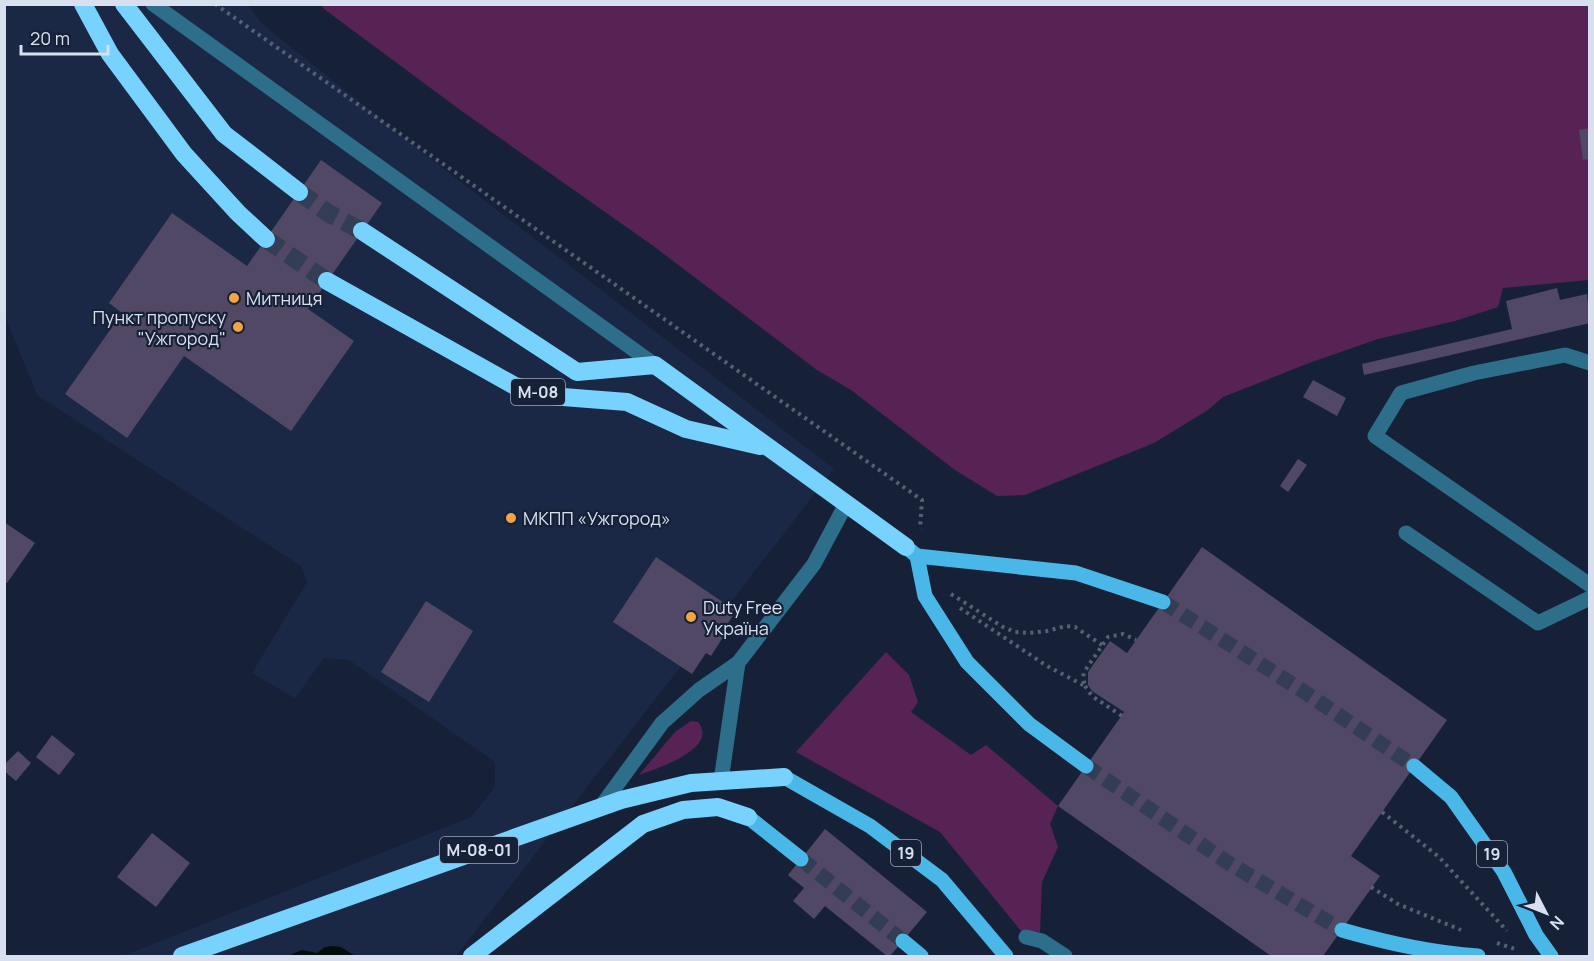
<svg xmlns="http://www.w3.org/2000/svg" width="1594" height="961" font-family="Manrope,sans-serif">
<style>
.built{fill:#1b2845}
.green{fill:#572354}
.water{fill:#010e0e}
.building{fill:#504864}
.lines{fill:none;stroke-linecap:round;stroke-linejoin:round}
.major-tunnel{stroke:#333e54;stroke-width:15;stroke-dasharray:15 8;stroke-linecap:butt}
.highway-tunnel{stroke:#333e54;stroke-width:18;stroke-dasharray:18 9;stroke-linecap:butt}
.path{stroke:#566075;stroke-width:4;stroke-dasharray:3 4.5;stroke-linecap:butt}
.minor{stroke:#2d6e8b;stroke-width:15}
.major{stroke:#49b7e7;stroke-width:15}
.highway{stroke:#77d2fd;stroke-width:18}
.poi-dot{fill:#f2a540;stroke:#162138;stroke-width:2}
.labels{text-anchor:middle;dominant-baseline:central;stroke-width:4.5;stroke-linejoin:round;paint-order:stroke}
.shield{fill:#162138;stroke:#9ea7b9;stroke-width:1.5}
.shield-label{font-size:16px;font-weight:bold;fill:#d8e0f0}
.poi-label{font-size:18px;fill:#d8e0f0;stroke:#162138;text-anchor:start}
</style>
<rect width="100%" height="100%" fill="#162138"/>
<path class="built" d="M5,5H248L262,24L436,163L834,469L456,956H123L471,817L495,787V762L349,660L324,658L295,698L252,673L307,582L301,566L37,395L5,316Z"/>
<g class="green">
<path d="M321,5H1589V280L1503,288L1498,307L1455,321L1378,339L1309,363L1223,397L1208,410L1154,443L1025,495L997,496L955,470L851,390L817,370L652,245L463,112L324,9Z"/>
<path d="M886,652L909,675L918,702L911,712L971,755L986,745L1058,806L1050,824L1058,847L1042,882L1040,932L1021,931L940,832L796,752Z"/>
<path d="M691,721L698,722C720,748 656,769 639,775L675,732Z"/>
</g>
<path class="water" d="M332,946L341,947L355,956H288L302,950L317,953L325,947Z"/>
<g class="building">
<path d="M1590,128V159L1583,160L1579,130Z"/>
<path d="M321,160L382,203L308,309L354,341L291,431L184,356L127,438L65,394L122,313L109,303L172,213L247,266Z"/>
<path d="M1557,288L1560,300L1587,294L1590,323L1364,375L1362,364L1512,329L1506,301Z"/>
<path d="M1313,380L1346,398L1337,416L1303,397Z"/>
<path d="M1298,459L1307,465L1288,492L1280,486Z"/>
<path d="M4,522L35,543L7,583L4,582Z"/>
<path d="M1202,547L1447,720L1351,856L1380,876L1323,956H1271L1058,806L1124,712L1092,691L1088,685V672L1110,641L1127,653Z"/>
<path d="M656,557L736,611L722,632L725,634L711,656L706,653L692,674L613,622Z"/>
<path d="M426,601L473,631L429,702L381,672Z"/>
<path d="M52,735L75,754L59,775L36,757Z"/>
<path d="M18,751L31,763L16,781L4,771V765Z"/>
<path d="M825,829L927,912L890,956H887L825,906L814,919L793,901L804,888L788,875Z"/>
<path d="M152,833L190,863L156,907L117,877Z"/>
</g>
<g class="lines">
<g class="major-tunnel">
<path d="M1163,602L1306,693L1414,766"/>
<path d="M1086,766L1227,862L1342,930"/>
<path d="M801,859L903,941"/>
</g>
<g class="highway-tunnel">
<path d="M299,192L328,213L362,231"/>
<path d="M266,239L327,281"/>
</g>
<g class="path">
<path d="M215,4L922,500L920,529"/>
<path d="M951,594L1003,627L1015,632L1029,633L1047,631L1066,626L1075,627L1102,645"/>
<path d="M960,608L1047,666L1085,686L1083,678L1084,672L1108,637L1123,634L1136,640"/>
<path d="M1085,686L1092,696L1122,716"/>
<path d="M1382,812L1439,857L1507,931"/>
<path d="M1371,887L1398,904L1461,930"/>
<path d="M1497,943L1518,950"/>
</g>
<g class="minor">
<path d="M153,4L655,365"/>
<path d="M1590,363L1565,355L1474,373L1401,393L1375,436L1590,585"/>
<path d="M1406,533L1538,623L1590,598"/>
<path d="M721,781L738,663L814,564L846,504"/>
<path d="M600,808L662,723L699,690L738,663"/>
<path d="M1026,937L1042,941L1065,956"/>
</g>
<g class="major">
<path d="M911,551L917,556L1076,573L1163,602"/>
<path d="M917,556L925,596L967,662L1029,724L1086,766"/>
<path d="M1414,766L1451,797L1504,872L1536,935L1551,956"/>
<path d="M784,777L870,826L942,880L1006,956"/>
<path d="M748,817L801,859"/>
<path d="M1342,930C1387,943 1431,953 1478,956"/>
<path d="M903,941L921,956"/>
</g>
<g class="highway">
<path d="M83,4L110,54L184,154L238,213L266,239"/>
<path d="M124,4L224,134L299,192"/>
<path d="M362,231L577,372L655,365L906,547"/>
<path d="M327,281L515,386L550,396L627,402L686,429L760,446"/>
<path d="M182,956L621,800L691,783L784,777"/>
<path d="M472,956L643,824L683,810L718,807L748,817"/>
</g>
</g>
<g class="poi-dot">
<circle cx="234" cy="298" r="6"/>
<circle cx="238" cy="327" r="6"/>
<circle cx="511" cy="518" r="6"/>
<circle cx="691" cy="617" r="6"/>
</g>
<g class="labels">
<g class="shield">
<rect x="511" y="379" width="54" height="26" rx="4.5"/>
<rect x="440" y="837" width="78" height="26" rx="4.5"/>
<rect x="891" y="840" width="30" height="26" rx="4.5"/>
<rect x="1477" y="841" width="30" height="26" rx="4.5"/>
</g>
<g class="shield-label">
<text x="538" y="392">М-08</text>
<text x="479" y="850">М-08-01</text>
<text x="906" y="853">19</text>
<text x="1492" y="854">19</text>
</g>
<g class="poi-label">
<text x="246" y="298">Митниця</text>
<text x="226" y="317" text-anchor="end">Пункт пропуску<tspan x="226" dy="21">"Ужгород"</tspan></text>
<text x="523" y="518">МКПП «Ужгород»</text>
<text x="703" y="607">Duty Free<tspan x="703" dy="21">Україна</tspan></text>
</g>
</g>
<rect width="1594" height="961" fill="none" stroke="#d8e0f0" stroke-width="12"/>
<g transform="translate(1546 913) rotate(132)" stroke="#162138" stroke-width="4.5" paint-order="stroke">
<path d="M0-4.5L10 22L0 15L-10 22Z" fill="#d8e0f0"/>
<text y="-9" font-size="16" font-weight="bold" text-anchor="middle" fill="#d8e0f0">N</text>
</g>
<path d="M21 45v9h87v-9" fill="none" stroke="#d8e0f0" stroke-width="3"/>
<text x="30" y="45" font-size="18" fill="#d8e0f0" stroke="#162138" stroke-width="4.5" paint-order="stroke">20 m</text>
</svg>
